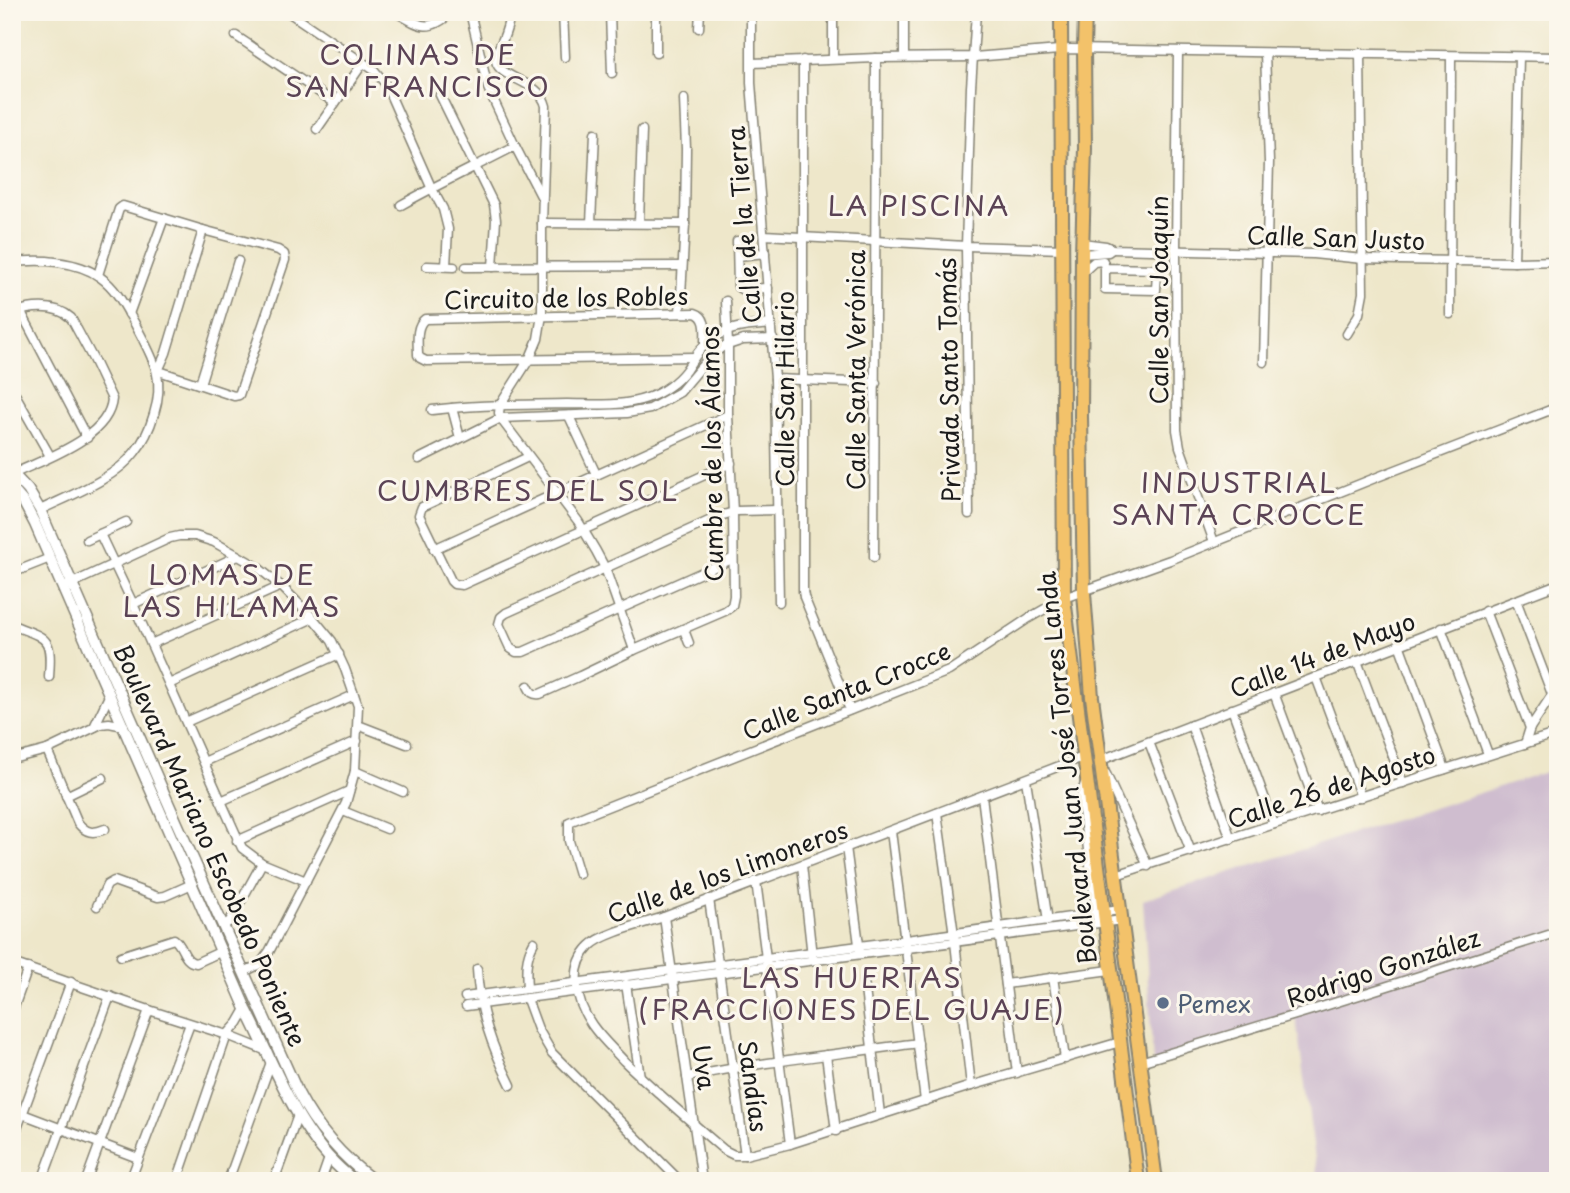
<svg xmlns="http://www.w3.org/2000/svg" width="1570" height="1193" font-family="'Playpen Sans',sans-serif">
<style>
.industrial{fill:#cfbdcf}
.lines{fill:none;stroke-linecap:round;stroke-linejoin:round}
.minor-casing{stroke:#858273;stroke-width:11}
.tertiary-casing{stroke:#858273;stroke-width:13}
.primary-casing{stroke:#858273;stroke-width:16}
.minor{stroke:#fff;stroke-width:8}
.tertiary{stroke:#fff;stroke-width:10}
.primary{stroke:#f3c26a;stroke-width:12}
.service-dot{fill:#5c6f8a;stroke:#fbf7ec;stroke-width:2.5}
.labels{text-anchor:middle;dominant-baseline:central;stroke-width:6;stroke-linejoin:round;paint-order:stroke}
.street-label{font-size:24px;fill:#1c1c1c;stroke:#fbf7ec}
.service-label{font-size:24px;fill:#4e5e75;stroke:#fbf7ec;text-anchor:start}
.quarter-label{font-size:28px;letter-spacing:2px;fill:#5b4355;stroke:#fbf7ec}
</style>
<rect width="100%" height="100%" fill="#fbf7ec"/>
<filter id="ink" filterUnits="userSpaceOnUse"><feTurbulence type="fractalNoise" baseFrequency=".0143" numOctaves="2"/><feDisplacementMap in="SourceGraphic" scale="14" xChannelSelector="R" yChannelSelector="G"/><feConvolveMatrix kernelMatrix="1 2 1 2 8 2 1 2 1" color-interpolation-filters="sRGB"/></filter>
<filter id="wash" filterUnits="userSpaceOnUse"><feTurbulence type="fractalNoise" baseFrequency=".00686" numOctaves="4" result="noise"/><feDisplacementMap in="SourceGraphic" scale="28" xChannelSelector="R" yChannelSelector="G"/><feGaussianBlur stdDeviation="1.57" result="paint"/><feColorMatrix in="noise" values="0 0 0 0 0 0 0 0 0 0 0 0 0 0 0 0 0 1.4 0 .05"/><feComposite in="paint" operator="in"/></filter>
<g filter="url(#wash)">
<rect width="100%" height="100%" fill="#eee7ca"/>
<path class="industrial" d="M1558,768V1181H1318L1296,1020L1153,1064L1143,900Z"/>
</g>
<g filter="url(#ink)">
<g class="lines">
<defs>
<g id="minor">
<path d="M288,12L374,70L385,83L431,187L443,209L448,229L446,266"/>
<path d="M396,12C421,27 429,33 452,12"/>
<path d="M470,12L488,88L515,146L542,198"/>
<path d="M563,12L565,57"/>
<path d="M610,12L612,73"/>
<path d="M656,12V53"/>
<path d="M751,12V83L775,379L779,602"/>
<path d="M699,28L700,12"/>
<path d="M236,36L335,103"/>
<path d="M1178,51L1176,251L1177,430L1180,447L1214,542"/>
<path d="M904,57V12"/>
<path d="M833,59V12"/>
<path d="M803,60V591L804,597L850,710"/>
<path d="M752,63L876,58L974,57L1071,49L1558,57"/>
<path d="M440,95L494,205L496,220L493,267"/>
<path d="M317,129L363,63"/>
<path d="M401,205C438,184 477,166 515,146"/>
<path d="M542,223L685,224"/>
<path d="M591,223L595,133"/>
<path d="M639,223L642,130"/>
<path d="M764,235L966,246L1063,249"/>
<path d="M737,241L738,287L741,289L768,288"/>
<path d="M1082,243L1106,246L1112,249L1313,254L1363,259L1399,260L1514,262L1558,261"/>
<path d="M1082,254L1108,252L1112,249"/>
<path d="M738,256L765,253"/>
<path d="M1514,262L1519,57"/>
<path d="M12,263C38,258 78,261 100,277C117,289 125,307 135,324C152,357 166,376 154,414C150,428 144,441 135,452C115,479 71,495 40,510"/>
<path d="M427,266L454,267"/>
<path d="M466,267L682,266"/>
<path d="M1082,273L1094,262L1103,261L1105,268V289L1156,290L1157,271L1156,269L1105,268"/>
<path d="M98,275L119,209L123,206L203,230L278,250L284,254L285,260L239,395L234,396L159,371"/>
<path d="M20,310L87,438"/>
<path d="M12,313C31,307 55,304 71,318L93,359L112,399C109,438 44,459 13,474"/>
<path d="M680,313L685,224L686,149L684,99"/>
<path d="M129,314L164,218"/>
<path d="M1450,314L1451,56"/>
<path d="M1347,334L1359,314L1363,293L1360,53"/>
<path d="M694,357L426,361L420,358L418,355C418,343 415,326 425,319L695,313C708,317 705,332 705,343"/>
<path d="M1264,362L1269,162L1265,53"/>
<path d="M157,373L166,353L203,230"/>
<path d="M775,379L876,383"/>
<path d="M200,384L238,261"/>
<path d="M12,389L50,456"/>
<path d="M500,405L530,358L538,339L542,315V223L546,106C539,77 491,80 496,54C498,49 501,44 503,39C507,30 509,21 511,12"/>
<path d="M500,405L499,413L504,423L578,521L596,551L605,568L634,650"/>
<path d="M452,408L460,438"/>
<path d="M432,410C477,404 522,405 567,404C593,404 622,407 647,398C662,393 677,382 686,370C695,356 703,343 718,335C734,326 753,326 771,324"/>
<path d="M569,416L596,474"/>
<path d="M528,457L422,507L419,515L451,581L454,584L462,585L731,463"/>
<path d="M419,459L501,418L627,413L650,409L680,392L707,360L722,347L743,340L773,339"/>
<path d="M969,514L966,246L971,87L976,12"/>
<path d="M100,534L133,604L242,848L262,863L306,881"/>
<path d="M87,540L126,522"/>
<path d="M434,549L728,415"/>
<path d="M874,557L876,58"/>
<path d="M732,559L523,652H516L510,648L499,624L501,617L506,613L720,516L737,511L777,510"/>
<path d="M12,573L50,558"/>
<path d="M64,587L170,538L179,536H195L214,542L256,566L281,586L313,618L332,641L345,669L358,706L355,771L346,803L269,952L260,964L244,972"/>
<path d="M1516,600L1552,694"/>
<path d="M133,604L238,556"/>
<path d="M1485,611L1530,728"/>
<path d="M12,625C48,639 52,636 49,677"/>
<path d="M1441,628L1488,754"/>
<path d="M684,630L689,643"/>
<path d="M151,644L281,586"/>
<path d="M1399,644L1445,769"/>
<path d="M1357,661L1403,783"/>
<path d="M1316,677L1361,797"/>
<path d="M169,684L313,618"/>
<path d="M528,686C531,692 532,695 540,694L580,676L634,650L725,611L732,606L734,596L733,512L728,415V344L726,301"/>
<path d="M1274,693L1318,811"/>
<path d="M1232,709L1274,824"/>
<path d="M186,722L339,654"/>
<path d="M358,725L407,744"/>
<path d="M1191,725L1231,839"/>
<path d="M94,727L110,694"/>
<path d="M1149,742L1191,852"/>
<path d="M1525,744L1530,728L1558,686"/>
<path d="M47,750L78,823C86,833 93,834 105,829"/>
<path d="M1083,757L664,917C646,923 603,933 590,946C568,968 576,1002 592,1025C601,1038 613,1049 624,1061C656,1092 690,1121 724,1150L734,1155H745L790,1144L971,1086L1120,1042"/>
<path d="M12,759L47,750L101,724L109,723L124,726"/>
<path d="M1101,760L1558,584"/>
<path d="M204,762L354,695"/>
<path d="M355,771L403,792"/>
<path d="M1106,774L1148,866"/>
<path d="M1026,780L1048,921"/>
<path d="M1086,780L1081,796L1097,918"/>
<path d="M66,796L103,778"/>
<path d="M982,796L1017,1073"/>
<path d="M221,801L357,741"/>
<path d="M343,811L387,829"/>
<path d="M937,813L955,942L971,1086"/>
<path d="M891,831L925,1101"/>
<path d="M237,841L349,791"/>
<path d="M846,847L860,952"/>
<path d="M802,865L812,956"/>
<path d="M579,874L569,841V822L949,671L1029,618L1064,598L1170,560L1380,476L1558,407"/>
<path d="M1116,875L1558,733"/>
<path d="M756,881L790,1144"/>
<path d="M709,899L745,1155"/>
<path d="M97,906L107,885L114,881L158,897L165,896L192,884"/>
<path d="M664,917L702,1181"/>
<path d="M223,926L230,921L262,863"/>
<path d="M121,956L174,939C184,946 183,962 196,963L222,951"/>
<path d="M12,963L149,1010L227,1035L267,1051"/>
<path d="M477,969C479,1012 492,1047 511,1085"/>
<path d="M1053,977L1065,1059"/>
<path d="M864,981L880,1114"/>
<path d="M626,984L640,1077"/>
<path d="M1006,984L1110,970"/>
<path d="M527,989C526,971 525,958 534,942"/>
<path d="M465,997L906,940L1120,910"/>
<path d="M527,999L538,1029L552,1053L680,1181"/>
<path d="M466,1006L1122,920"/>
<path d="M12,1013L28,968"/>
<path d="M826,1055L836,1131"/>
<path d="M1140,1062L1312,1010L1558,932"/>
<path d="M687,1077C763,1061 841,1054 918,1043"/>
<path d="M12,1110L138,1158"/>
<path d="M12,1142L71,982"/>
<path d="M42,1181L110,996"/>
<path d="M86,1181L149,1010"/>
<path d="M130,1181L190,1024"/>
<path d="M177,1181L227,1035L238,1023L246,1009"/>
<path d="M228,1181L271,1062"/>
<path d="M274,1181L298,1115"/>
<path d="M321,1181L329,1158"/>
</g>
<g id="tertiary">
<path d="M12,473L28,490L40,510L177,823L298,1093C316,1128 342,1157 374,1181"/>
<path d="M12,489L24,503L35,524L246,1009C277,1069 298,1139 355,1181"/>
</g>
<g id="primary">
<path d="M1061,12L1064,598L1138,1181"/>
<path d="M1085,12L1084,49L1085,148L1082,254L1081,416L1084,593L1092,697L1156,1181"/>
</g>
</defs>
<use href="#minor" class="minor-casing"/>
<use href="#tertiary" class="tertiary-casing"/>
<use href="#primary" class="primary-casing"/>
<use href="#minor" class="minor"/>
<use href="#tertiary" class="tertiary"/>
<use href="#primary" class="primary"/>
</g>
</g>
<circle class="service-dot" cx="1163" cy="1003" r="7"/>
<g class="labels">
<g class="street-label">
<text transform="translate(743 225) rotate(-95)">Calle de la Tierra</text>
<text transform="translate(1336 237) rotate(2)">Calle San Justo</text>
<text transform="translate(566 297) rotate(-1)">Circuito de los Robles</text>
<text transform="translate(1158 300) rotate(-90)">Calle San Joaquín</text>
<text transform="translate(855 370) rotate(-90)">Calle Santa Verónica</text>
<text transform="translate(948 380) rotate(-91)">Privada Santo Tomás</text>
<text transform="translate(784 389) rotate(-90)">Calle San Hilario</text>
<text transform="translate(711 454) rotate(-91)">Cumbre de los Álamos</text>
<text transform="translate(1322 654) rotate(-21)">Calle 14 de Mayo</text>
<text transform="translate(846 690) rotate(-22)">Calle Santa Crocce</text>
<text transform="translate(1066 768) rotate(-96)">Boulevard Juan José Torres Landa</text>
<text transform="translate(1331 786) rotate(-18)">Calle 26 de Agosto</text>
<text transform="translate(211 845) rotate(66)">Boulevard Mariano Escobedo Poniente</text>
<text transform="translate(727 871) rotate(-20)">Calle de los Limoneros</text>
<text transform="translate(1383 967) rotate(-18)">Rodrigo González</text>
<text transform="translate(705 1067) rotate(82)">Uva</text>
<text transform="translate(754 1086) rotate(82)">Sandías</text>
</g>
<g class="service-label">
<text x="1177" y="1003">Pemex</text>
</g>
<g class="quarter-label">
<text x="418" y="53">COLINAS DE<tspan x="418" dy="32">SAN FRANCISCO</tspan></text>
<text x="919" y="204">LA PISCINA</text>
<text x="1239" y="481">INDUSTRIAL<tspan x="1239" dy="32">SANTA CROCCE</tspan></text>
<text x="528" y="489">CUMBRES DEL SOL</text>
<text x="232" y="573">LOMAS DE<tspan x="232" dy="32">LAS HILAMAS</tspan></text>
<text x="852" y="976">LAS HUERTAS<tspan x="852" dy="32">(FRACCIONES DEL GUAJE)</tspan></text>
</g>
</g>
<rect width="1570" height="1193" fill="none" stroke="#fbf7ec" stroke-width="42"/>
</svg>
